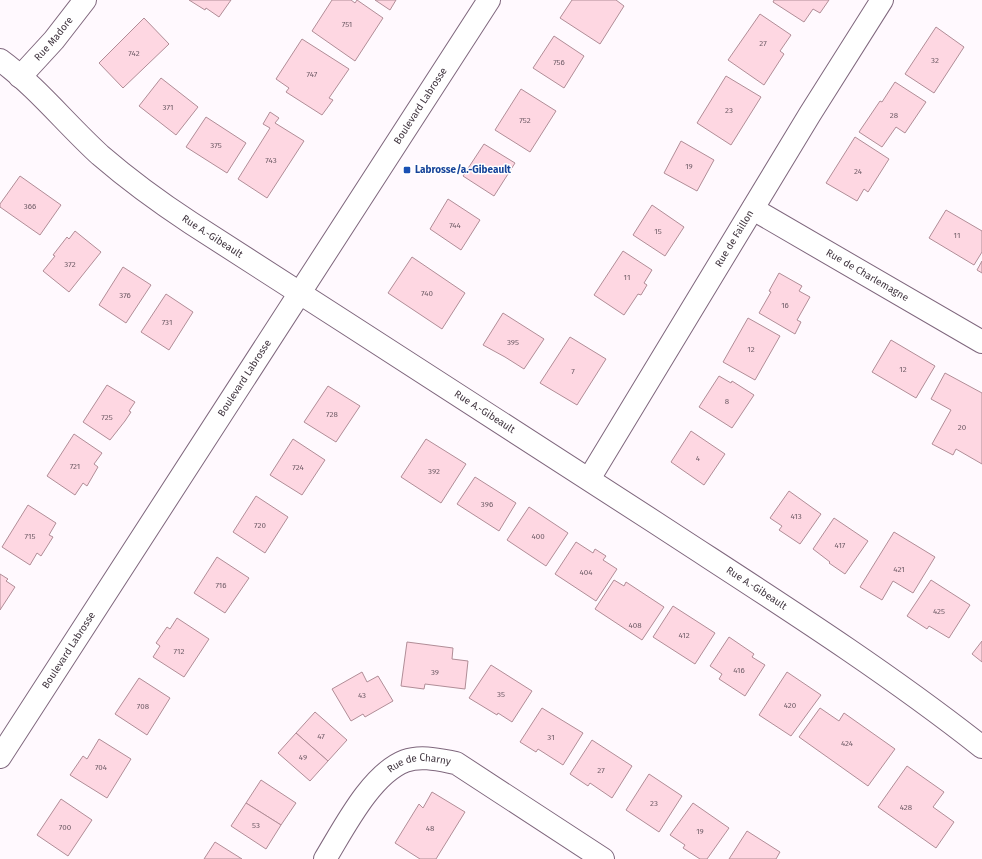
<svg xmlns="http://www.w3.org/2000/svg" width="982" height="859" font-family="'Fira Sans',sans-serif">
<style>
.building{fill:#fed7e2;stroke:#b18d97}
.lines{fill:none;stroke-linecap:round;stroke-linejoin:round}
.minor-casing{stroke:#7f677d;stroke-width:24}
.secondary-casing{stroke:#7f677d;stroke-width:24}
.minor{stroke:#fff;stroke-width:22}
.secondary{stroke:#fff;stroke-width:22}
.transit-dot{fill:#1a4fb4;stroke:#fff;stroke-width:1.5}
.labels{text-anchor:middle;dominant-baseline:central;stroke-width:3;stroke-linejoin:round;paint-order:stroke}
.number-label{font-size:8px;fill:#705e68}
.street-label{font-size:10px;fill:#40353f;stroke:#fff}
.transit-label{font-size:10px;font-weight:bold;fill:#164399;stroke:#fff;text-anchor:start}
</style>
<rect width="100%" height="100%" fill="#fff9fe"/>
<g class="building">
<path d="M189,0H231L219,17L206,8L205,10Z"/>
<path d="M332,0H351L355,3L357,0L383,18L355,61L312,31Z"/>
<path d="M375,0H396L390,10Z"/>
<path d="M572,0H616L624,6L600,44L560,18Z"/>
<path d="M774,0H829L820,13L813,9L804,22L773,2Z"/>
<path d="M760,14L791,35L780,51L784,54L764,85L728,60Z"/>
<path d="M144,18L169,44L123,88L99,63Z"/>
<path d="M936,27L964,47L934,93L905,74Z"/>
<path d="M554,36L584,56L564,88L533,68Z"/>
<path d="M302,39L349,69L329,98L333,100L322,115L286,92L289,88L276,79Z"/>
<path d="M726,76L761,97L731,145L697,123Z"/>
<path d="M161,78L198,107L176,135L139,106Z"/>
<path d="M895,82L926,102L905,133L896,127L882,147L859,132L880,101L882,102Z"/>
<path d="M521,89L556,111L530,152L495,130Z"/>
<path d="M270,112L279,118L275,123L304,141L267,198L238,179L270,128L263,124Z"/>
<path d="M206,117L246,143L227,173L186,147Z"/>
<path d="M855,137L889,159L868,192L864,189L857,201L826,183Z"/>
<path d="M681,141L714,160L697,191L664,173Z"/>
<path d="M484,144L515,163L494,196L463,176Z"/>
<path d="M20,176L61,205L40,235L0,207V204Z"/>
<path d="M448,199L480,220L461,250L430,229Z"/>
<path d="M652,205L684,227L665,256L633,235Z"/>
<path d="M946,210L982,231V252L974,265L929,238Z"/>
<path d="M75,231L101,252L69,292L43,271L55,256L53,255L67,237L69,239Z"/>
<path d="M623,251L652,270L644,283L647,285L641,295L638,294L624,315L594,295Z"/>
<path d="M412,257L465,293L442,329L388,293Z"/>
<path d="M982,261V273L977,270Z"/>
<path d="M123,267L151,285L126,323L99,305Z"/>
<path d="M779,273L802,286L799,291L810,297L797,320L801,322L795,334L759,313L771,292L769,291Z"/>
<path d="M166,294L193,312L169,350L141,332Z"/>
<path d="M503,313L544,339L524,369L505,357L483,345Z"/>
<path d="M748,318L780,336L755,380L723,362Z"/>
<path d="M570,337L606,359L577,405L540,383Z"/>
<path d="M891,340L935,366L916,398L872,372Z"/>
<path d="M945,373L982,393V464L956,449L953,455L932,444L951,410L931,399Z"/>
<path d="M719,376L731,383L732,381L754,395L732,428L699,407Z"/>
<path d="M107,385L135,402L129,411L131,412L125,421L110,440L83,422Z"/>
<path d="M328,386L360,406L336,442L304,422Z"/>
<path d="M691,431L725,454L704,485L671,462Z"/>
<path d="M74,434L102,453L94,464L98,467L87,486L83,483L75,495L47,476Z"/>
<path d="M293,439L325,460L302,495L270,475Z"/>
<path d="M426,439L466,464L441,503L401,477Z"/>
<path d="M475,477L516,503L499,531L457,504Z"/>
<path d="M789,491L821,514L800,544L779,530L782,526L770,518Z"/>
<path d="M256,496L288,517L265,553L233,532Z"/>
<path d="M28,505L56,523L49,535L53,537L41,556L37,553L30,565L2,547Z"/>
<path d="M529,507L568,533L546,566L507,540Z"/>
<path d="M834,518L868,541L845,574L829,563L830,562L813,549Z"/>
<path d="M894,532L935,557L913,593L893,581L882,600L860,587Z"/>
<path d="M576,542L593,553L595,549L606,556L603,560L617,569L596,601L555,574Z"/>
<path d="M217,557L249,578L225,613L194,593Z"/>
<path d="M0,574L8,579L6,581L15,587L0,610Z"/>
<path d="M614,580L624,586L626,582L664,607L642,640L595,609Z"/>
<path d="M931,580L970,605L949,638L929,626L927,629L907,616Z"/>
<path d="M673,606L715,633L695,664L653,637Z"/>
<path d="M177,618L209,639L184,677L153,657L160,646L156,643L167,627L170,629Z"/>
<path d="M729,637L754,654L752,657L765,665L745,696L719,679L722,674L710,666Z"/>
<path d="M982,641V662L972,654Z"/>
<path d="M407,642L453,648L452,659L468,661L465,689L425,684L424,689L401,686Z"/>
<path d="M491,665L532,691L512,722L498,713L497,715L469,698Z"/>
<path d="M362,672L367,682L378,676L393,701L365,717L363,714L351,721L332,689Z"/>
<path d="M787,672L821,695L791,736L759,715Z"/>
<path d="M139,678L170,698L147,735L115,714Z"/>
<path d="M542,708L583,733L563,765L538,749L536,752L520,742Z"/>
<path d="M820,708L839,721L844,713L895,749L868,786L799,737Z"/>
<path d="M315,712L347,740L328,761L296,733Z"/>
<path d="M296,733L328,761L310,781L278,753Z"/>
<path d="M99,739L131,759L107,798L70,775L83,756L87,759Z"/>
<path d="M592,740L632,766L612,798L590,783L588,786L570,774Z"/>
<path d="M907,766L944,792L933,807L954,822L936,848L878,807Z"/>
<path d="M649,774L682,796L659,832L626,810Z"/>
<path d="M261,780L296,803L281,825L246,803Z"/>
<path d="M432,792L465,812L436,859H420L395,843L419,804L423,808Z"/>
<path d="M61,799L92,820L68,856L37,835Z"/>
<path d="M246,803L281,825L266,849L231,826Z"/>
<path d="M693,803L729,828L707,859H700L683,848L685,845L670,835Z"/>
<path d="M747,831L780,852L776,859H729Z"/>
<path d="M215,842L242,859H204Z"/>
</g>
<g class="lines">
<defs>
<g id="minor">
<path id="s1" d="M0,60C37,87 66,124 100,155C129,180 159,202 191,223C346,323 501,422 656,523C766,595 878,665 982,747"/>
<path id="s2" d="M20,77L54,40L85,0"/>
<path id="s3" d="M753,209L982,342"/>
<path id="s4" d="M589,479L810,114L882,0"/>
<path id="s5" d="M325,859C344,828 371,774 405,761C421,755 440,760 456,763L603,859"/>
</g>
<g id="secondary">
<path id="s6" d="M0,757L489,0"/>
</g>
</defs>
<use href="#minor" class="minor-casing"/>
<use href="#secondary" class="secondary-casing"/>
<use href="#minor" class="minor"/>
<use href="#secondary" class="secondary"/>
</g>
<rect class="transit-dot" x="403" y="166" width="8" height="8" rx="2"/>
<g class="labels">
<g class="number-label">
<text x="347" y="24">751</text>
<text x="763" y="43">27</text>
<text x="134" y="53">742</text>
<text x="935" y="60">32</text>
<text x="559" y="62">756</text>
<text x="312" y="74">747</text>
<text x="168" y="107">371</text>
<text x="729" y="110">23</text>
<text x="894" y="115">28</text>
<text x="525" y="120">752</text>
<text x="216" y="145">375</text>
<text x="271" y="160">743</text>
<text x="689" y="166">19</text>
<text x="858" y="171">24</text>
<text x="30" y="206">366</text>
<text x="455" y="225">744</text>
<text x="658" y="231">15</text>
<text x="957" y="235">11</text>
<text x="70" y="264">372</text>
<text x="627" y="277">11</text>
<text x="427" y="293">740</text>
<text x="125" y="295">376</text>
<text x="785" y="305">16</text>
<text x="167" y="322">731</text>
<text x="513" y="342">395</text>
<text x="751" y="349">12</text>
<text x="903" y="369">12</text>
<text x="573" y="371">7</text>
<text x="727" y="401">8</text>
<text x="332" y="414">728</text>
<text x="107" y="417">725</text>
<text x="962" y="427">20</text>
<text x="698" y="458">4</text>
<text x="75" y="466">721</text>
<text x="298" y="467">724</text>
<text x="434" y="471">392</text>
<text x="487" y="504">396</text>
<text x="796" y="516">413</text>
<text x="260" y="525">720</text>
<text x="30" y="536">715</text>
<text x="538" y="536">400</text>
<text x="840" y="545">417</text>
<text x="899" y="569">421</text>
<text x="586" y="572">404</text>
<text x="221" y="585">716</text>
<text x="939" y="611">425</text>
<text x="635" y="625">408</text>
<text x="684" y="635">412</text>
<text x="179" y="651">712</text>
<text x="739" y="670">416</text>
<text x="435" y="672">39</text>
<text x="501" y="694">35</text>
<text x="362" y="695">43</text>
<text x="790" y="705">420</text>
<text x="143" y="706">708</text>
<text x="321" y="736">47</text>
<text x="551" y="737">31</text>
<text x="847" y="743">424</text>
<text x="303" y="757">49</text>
<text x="101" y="767">704</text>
<text x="601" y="770">27</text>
<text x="654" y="803">23</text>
<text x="906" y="807">428</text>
<text x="256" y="825">53</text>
<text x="65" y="827">700</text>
<text x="430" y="828">48</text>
<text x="700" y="831">19</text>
</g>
<g class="street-label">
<text stroke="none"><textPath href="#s2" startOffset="51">Rue Madore</textPath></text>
<text stroke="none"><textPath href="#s6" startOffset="775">Boulevard Labrosse</textPath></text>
<text stroke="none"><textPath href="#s1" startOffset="277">Rue A.-Gibeault</textPath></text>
<text stroke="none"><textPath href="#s4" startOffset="281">Rue de Faillon</textPath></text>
<text stroke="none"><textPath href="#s3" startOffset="132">Rue de Charlemagne</textPath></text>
<text stroke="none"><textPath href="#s6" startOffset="451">Boulevard Labrosse</textPath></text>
<text stroke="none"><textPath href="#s1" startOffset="601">Rue A.-Gibeault</textPath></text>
<text stroke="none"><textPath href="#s1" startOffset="925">Rue A.-Gibeault</textPath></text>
<text stroke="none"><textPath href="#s6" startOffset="127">Boulevard Labrosse</textPath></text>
<text stroke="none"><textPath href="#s5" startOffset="142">Rue de Charny</textPath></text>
</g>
<g class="transit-label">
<text x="415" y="170">Labrosse/a.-Gibeault</text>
</g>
</g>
</svg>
